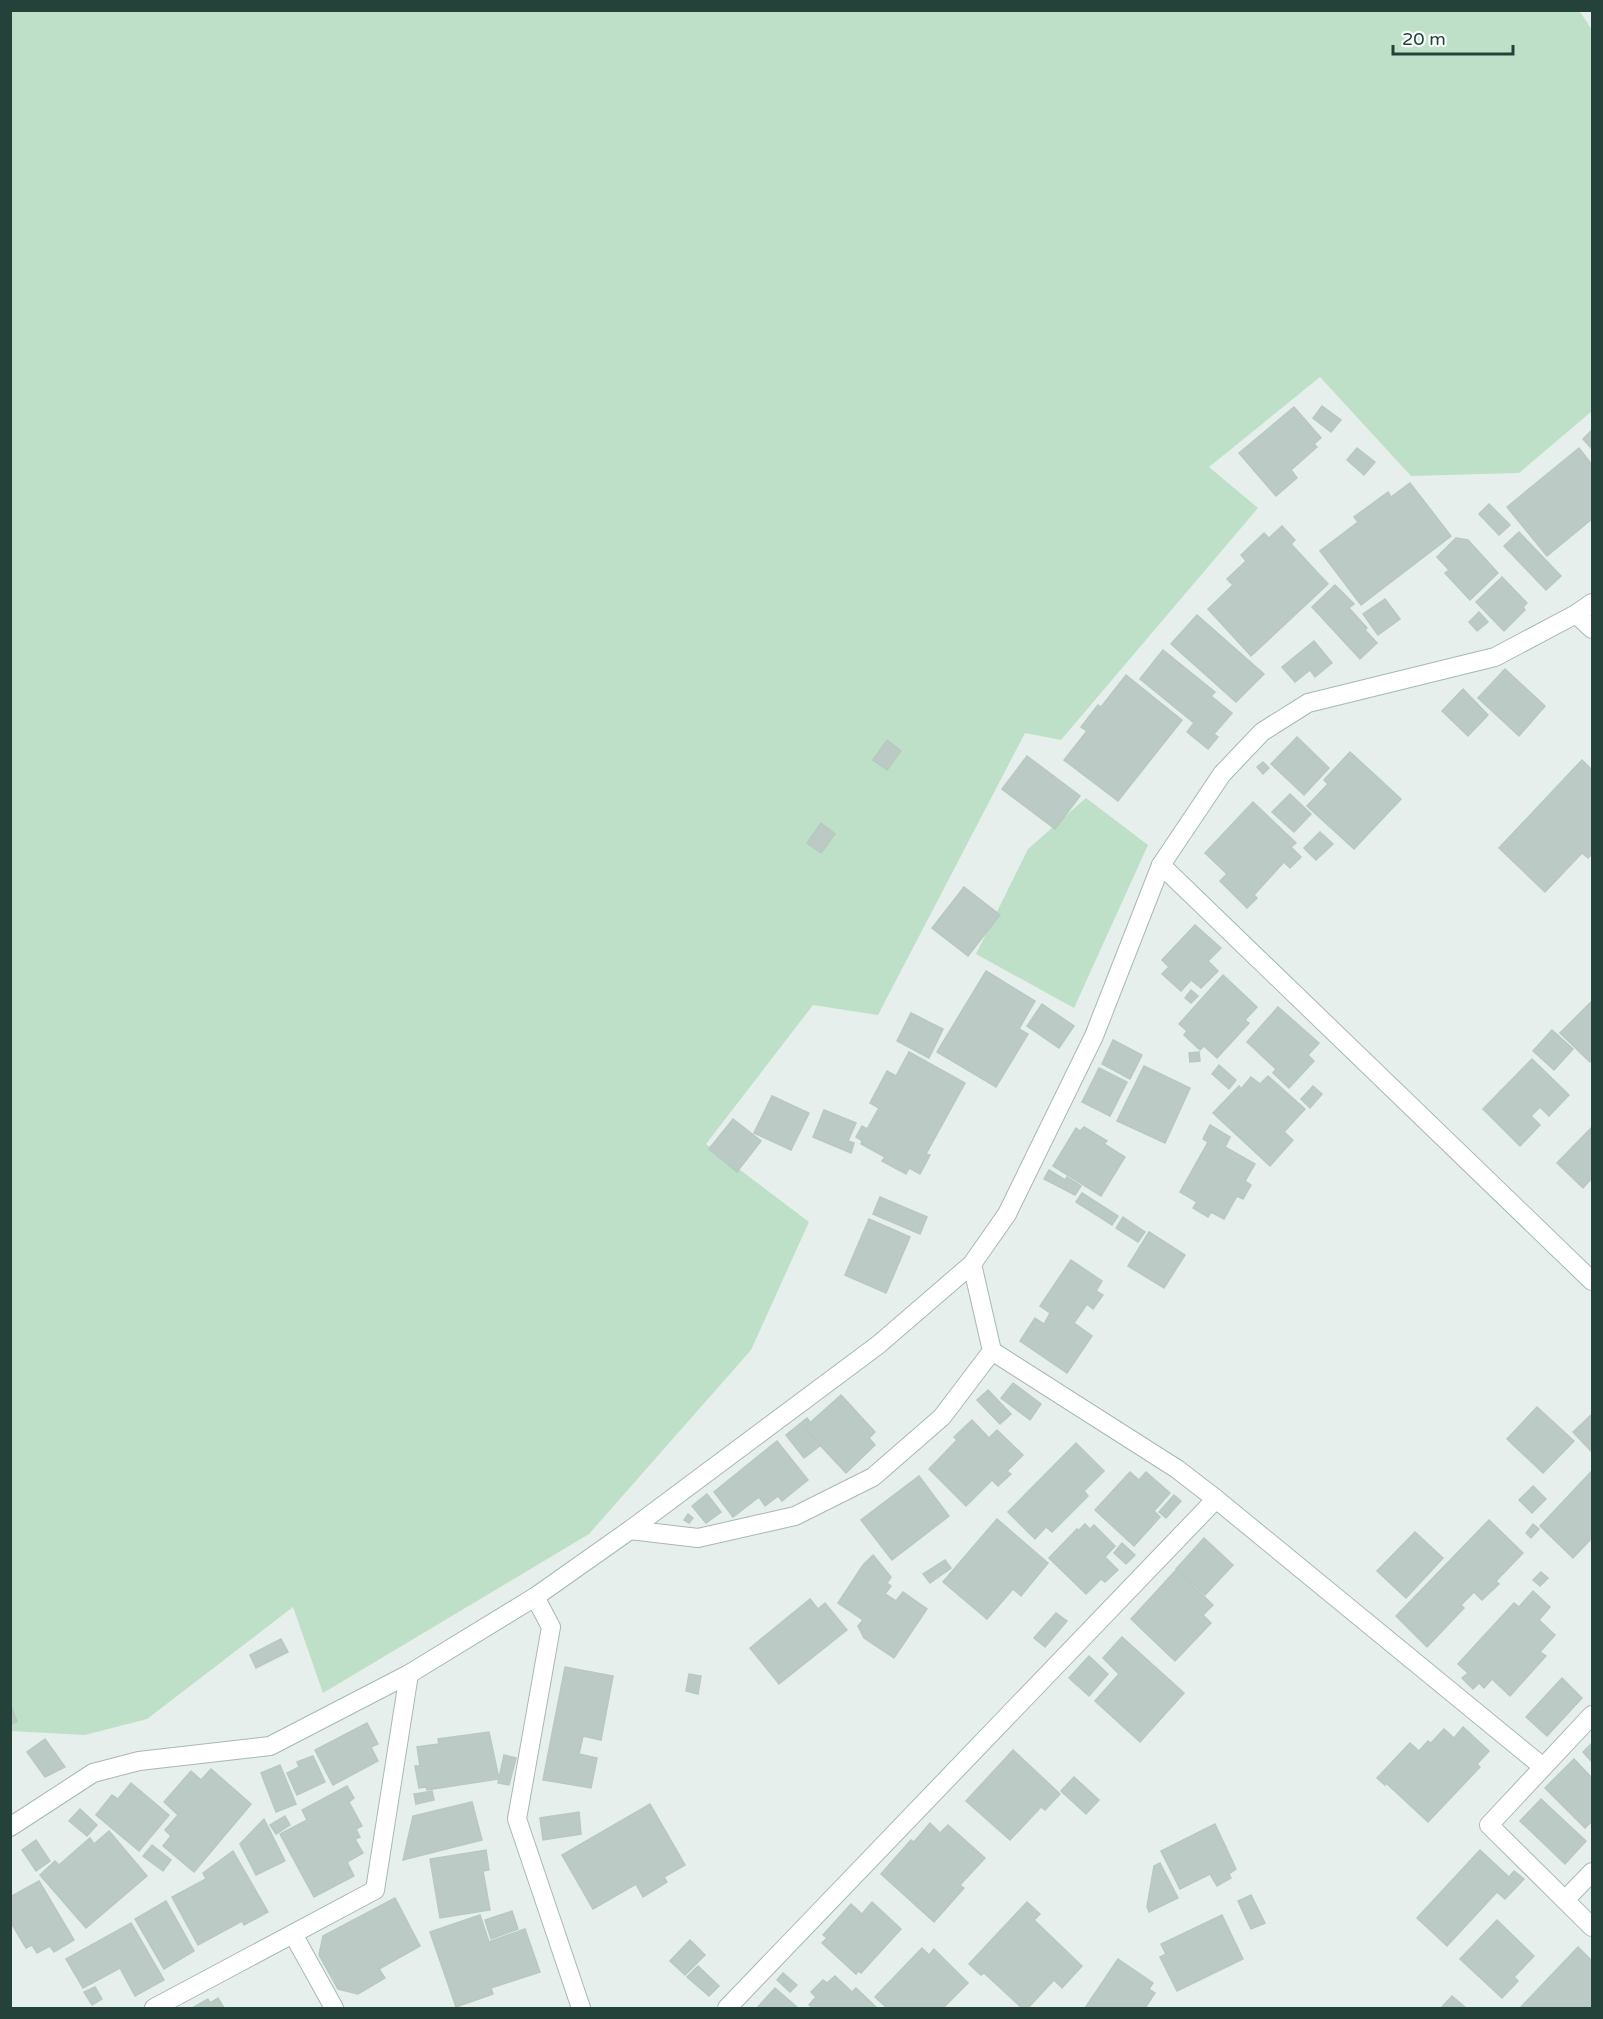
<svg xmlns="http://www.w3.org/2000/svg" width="1603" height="2019" font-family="'Varela Round',sans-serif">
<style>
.green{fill:#bfe0c8}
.building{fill:#bbcac4;stroke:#b8c9c2;stroke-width:1.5}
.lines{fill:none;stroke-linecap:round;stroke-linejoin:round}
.minor-casing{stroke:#a8b8b2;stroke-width:20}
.minor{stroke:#fff;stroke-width:18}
</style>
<rect width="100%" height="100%" fill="#e6efeb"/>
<g class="green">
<path d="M1579,10L1592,30V411L1519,473L1411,476L1320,377L1209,467L1258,508L1061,740L1025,733L878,1015L813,1005L706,1144L809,1222L751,1350L589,1534L323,1693L293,1607L147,1719L85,1735L10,1731V11Z"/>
<path d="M1086,798L1148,845L1074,1008L976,954L1028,849Z"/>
</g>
<g class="building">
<path d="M1322,406L1341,420L1331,432L1313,418Z"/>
<path d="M1294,407L1321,438L1314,444L1317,447L1291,470L1297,478L1276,496L1239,453Z"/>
<path d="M1592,430V449L1583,439Z"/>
<path d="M1357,448L1375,462L1364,475L1347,460Z"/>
<path d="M1579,448L1592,465V519L1547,556L1507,507Z"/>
<path d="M1410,483L1451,536L1361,605L1320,551L1358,522L1354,517L1388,492L1391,497Z"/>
<path d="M1489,504L1510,525L1499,535L1479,514Z"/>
<path d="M1282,526L1295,540L1291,544L1328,584L1251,656L1208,609L1233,585L1227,579L1246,561L1241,555L1264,533L1269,538Z"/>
<path d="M1519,532L1561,576L1546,590L1504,546Z"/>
<path d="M1456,538L1468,540L1498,573L1470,600L1445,573L1449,570L1437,557Z"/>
<path d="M1502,577L1527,603L1523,607L1525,610L1504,631L1476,602Z"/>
<path d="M1335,585L1354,604L1349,608L1367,628L1365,630L1377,643L1360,659L1312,607Z"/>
<path d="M1385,599L1400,619L1378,635L1363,614Z"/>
<path d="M1479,612L1488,622L1477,631L1469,622Z"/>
<path d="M1197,615L1264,674L1236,702L1171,644Z"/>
<path d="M1314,641L1332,663L1315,677L1310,670L1295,682L1282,667Z"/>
<path d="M1163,650L1215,692L1211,696L1232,713L1214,734L1218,737L1208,749L1187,732L1194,723L1140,679Z"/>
<path d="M1505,669L1545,706L1519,736L1478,698Z"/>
<path d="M1126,675L1182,720L1118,801L1064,760L1087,731L1081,727L1098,705L1101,707Z"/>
<path d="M1463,689L1488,715L1468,736L1442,711Z"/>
<path d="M1297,737L1329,768L1304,795L1271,764Z"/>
<path d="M887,740L901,751L887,770L873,760Z"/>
<path d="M1350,752L1401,799L1354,849L1307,806L1328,784L1324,780Z"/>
<path d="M1027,756L1080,796L1055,829L1002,789Z"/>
<path d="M1582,760L1592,770V854L1588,858L1582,853L1545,892L1499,848Z"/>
<path d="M1263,762L1269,768L1263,774L1257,767Z"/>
<path d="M1290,794L1311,814L1294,832L1272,812Z"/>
<path d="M1253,802L1296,843L1291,847L1301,857L1290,868L1284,862L1254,895L1257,898L1247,908L1220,881L1227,874L1205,853Z"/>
<path d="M821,823L835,834L821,853L807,843Z"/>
<path d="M1320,832L1333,844L1316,860L1304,848Z"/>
<path d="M964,887L1000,915L968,956L932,928Z"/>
<path d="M1195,925L1221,948L1208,961L1218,971L1201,988L1191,980L1181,991L1162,974L1169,967L1162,960Z"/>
<path d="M986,971L1035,1001L1019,1029L1028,1034L996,1087L937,1052Z"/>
<path d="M1223,975L1257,1007L1245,1020L1249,1023L1217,1058L1204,1046L1200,1050L1184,1035L1187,1031L1179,1024Z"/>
<path d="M1191,990L1198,996L1191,1003L1185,998Z"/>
<path d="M1592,1001V1060L1590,1062L1560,1033Z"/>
<path d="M1042,1004L1074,1026L1059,1048L1027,1026Z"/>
<path d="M1278,1007L1319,1043L1308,1055L1314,1061L1289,1088L1273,1073L1276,1069L1247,1042Z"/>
<path d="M911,1013L943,1029L929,1058L897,1041Z"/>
<path d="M1552,1030L1573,1049L1554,1070L1533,1051Z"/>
<path d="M1113,1040L1142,1055L1130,1079L1102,1064Z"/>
<path d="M909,1052L965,1083L926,1154L930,1155L920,1174L909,1168L906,1174L882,1161L885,1157L861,1144L862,1141L856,1137L862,1126L867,1129L879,1108L870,1103L887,1071L896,1076Z"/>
<path d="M1199,1052L1200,1061L1190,1062L1189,1053Z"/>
<path d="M1532,1059L1569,1095L1549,1116L1540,1107L1531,1116L1540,1125L1520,1146L1483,1109Z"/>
<path d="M1219,1065L1236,1080L1229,1089L1212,1074Z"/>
<path d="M1144,1066L1190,1088L1165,1143L1117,1121Z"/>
<path d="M1099,1068L1127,1082L1110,1116L1082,1102Z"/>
<path d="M1268,1076L1305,1109L1284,1132L1293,1140L1270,1166L1213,1113L1239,1086L1241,1089L1251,1077L1260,1084Z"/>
<path d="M1313,1086L1322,1094L1310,1108L1301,1099Z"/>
<path d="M772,1096L809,1113L791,1150L754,1133Z"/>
<path d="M824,1110L856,1123L848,1141L854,1143L851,1153L813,1137Z"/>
<path d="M733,1119L761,1141L737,1172L709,1149Z"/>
<path d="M1210,1125L1230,1137L1225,1147L1255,1164L1245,1181L1251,1185L1243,1199L1237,1196L1224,1219L1211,1212L1208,1217L1193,1208L1197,1202L1180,1192L1208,1142L1203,1139Z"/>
<path d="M1084,1127L1107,1141L1104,1144L1125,1157L1101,1196L1053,1166L1076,1128L1080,1131Z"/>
<path d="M1592,1127V1178L1583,1188L1557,1163Z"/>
<path d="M1049,1170L1065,1180L1067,1177L1081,1186L1075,1195L1044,1179Z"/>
<path d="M1082,1193L1118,1216L1112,1225L1076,1202Z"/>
<path d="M880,1197L927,1217L920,1234L873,1214Z"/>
<path d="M1123,1217L1145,1232L1138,1242L1116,1228Z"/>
<path d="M869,1219L910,1237L886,1293L845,1275Z"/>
<path d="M1149,1232L1185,1255L1164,1288L1128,1266Z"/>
<path d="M1071,1260L1102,1281L1096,1291L1103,1295L1093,1309L1087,1304L1074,1323L1092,1336L1067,1373L1020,1341L1035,1318L1044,1324L1050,1313L1040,1306Z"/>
<path d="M1013,1383L1041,1404L1030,1420L1001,1398Z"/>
<path d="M988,1390L1011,1414L1000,1424L977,1400Z"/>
<path d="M841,1395L875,1432L869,1438L875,1445L846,1473L804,1428Z"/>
<path d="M1537,1407L1574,1441L1543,1473L1507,1439Z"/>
<path d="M1591,1415L1592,1416V1452L1573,1432Z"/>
<path d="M807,1418L811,1423L804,1428L821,1445L804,1458L786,1435Z"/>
<path d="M972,1420L989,1438L997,1430L1023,1455L1007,1471L1011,1474L998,1486L992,1480L966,1506L929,1469L957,1440L954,1437Z"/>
<path d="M777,1441L808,1480L782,1501L778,1496L765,1506L759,1497L733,1517L714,1492Z"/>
<path d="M1076,1443L1104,1471L1084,1491L1088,1496L1052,1532L1046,1527L1035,1539L1008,1512Z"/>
<path d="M1592,1471V1538L1573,1558L1540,1526Z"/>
<path d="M1130,1472L1139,1480L1146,1472L1170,1493L1154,1511L1160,1517L1134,1546L1095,1510Z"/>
<path d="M919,1476L949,1516L892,1560L861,1520Z"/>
<path d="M1533,1486L1546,1499L1532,1513L1519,1500Z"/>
<path d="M707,1494L721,1512L706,1523L692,1506Z"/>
<path d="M1174,1495L1181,1501L1166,1518L1159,1512Z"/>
<path d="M688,1514L693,1518L689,1523L684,1520Z"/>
<path d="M997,1519L1048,1563L1021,1596L1013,1589L987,1619L943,1582Z"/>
<path d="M1489,1520L1523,1553L1496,1581L1499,1584L1482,1600L1474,1592L1461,1605L1464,1608L1427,1647L1396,1616Z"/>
<path d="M1085,1524L1090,1529L1094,1525L1115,1546L1105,1557L1118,1570L1105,1582L1101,1579L1086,1594L1049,1558L1077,1529L1078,1531Z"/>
<path d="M1533,1524L1539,1529L1531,1538L1526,1533Z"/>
<path d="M1415,1532L1443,1558L1406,1598L1377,1571Z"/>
<path d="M1204,1538L1233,1565L1205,1595L1176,1569Z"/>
<path d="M1122,1543L1135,1555L1126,1564L1114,1553Z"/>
<path d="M873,1555L891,1577L887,1583L891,1586L885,1594L896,1601L903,1592L927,1609L894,1658L864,1638L858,1626L863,1620L838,1603L863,1565Z"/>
<path d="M945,1560L951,1568L930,1583L923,1574Z"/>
<path d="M1176,1570L1213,1605L1203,1615L1211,1623L1175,1661L1131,1619Z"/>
<path d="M1541,1572L1548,1578L1540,1586L1533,1580Z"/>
<path d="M1533,1591L1550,1607L1539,1620L1555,1635L1540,1652L1546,1656L1510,1696L1492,1679L1484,1688L1479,1683L1473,1689L1462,1678L1468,1673L1458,1664L1514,1603L1519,1607Z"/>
<path d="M810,1599L818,1609L825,1603L847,1630L779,1684L750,1648Z"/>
<path d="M1056,1613L1067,1621L1045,1647L1034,1638Z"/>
<path d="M1122,1637L1184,1693L1140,1742L1095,1701L1119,1674L1103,1658Z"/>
<path d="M281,1639L288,1652L256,1668L250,1655Z"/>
<path d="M1089,1656L1108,1674L1089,1696L1069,1678Z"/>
<path d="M565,1667L613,1676L601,1740L583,1736L579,1754L597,1758L591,1788L543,1780Z"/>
<path d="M689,1674L701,1676L698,1694L686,1691Z"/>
<path d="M1562,1678L1582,1698L1547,1736L1526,1717Z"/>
<path d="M10,1702L17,1722L10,1724Z"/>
<path d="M367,1723L378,1744L371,1747L378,1761L333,1785L315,1750Z"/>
<path d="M1463,1727L1489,1751L1477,1764L1480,1767L1428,1822L1386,1783L1385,1785L1377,1778L1410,1743L1419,1751L1428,1741L1431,1743L1444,1729L1454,1738Z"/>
<path d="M489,1732L499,1779L427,1790L426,1787L419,1788L415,1766H420L417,1747L439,1744L438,1739Z"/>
<path d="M45,1739L65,1767L45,1777L27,1752Z"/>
<path d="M1592,1743V1762L1583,1752Z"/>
<path d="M1013,1750L1060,1794L1045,1810L1041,1807L1010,1840L966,1801Z"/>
<path d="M504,1755L516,1758L509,1785L498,1783Z"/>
<path d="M313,1756L325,1782L297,1795L287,1773L299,1767L297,1762Z"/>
<path d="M1574,1759L1592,1778V1821L1585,1828L1545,1788Z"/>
<path d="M280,1765L296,1804L276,1812L261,1773Z"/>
<path d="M211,1769L251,1804L194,1872L163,1846L171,1836L165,1830L178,1815L164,1802L191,1771L201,1780Z"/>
<path d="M1074,1777L1099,1800L1086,1814L1061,1791Z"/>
<path d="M131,1783L169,1815L139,1851L96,1815L112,1795L118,1799Z"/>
<path d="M347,1786L354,1798L349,1802L362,1826L356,1829L360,1837L355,1839L363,1853L347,1862L354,1876L314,1897L280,1834L307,1820L302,1810Z"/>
<path d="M432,1791L434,1800L416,1804L414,1794Z"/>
<path d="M1541,1799L1586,1841L1565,1864L1520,1821Z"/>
<path d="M472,1802L482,1840L403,1860L413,1816Z"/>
<path d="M650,1804L685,1865L664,1877L667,1882L643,1897L636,1884L593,1909L562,1855Z"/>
<path d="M80,1809L97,1825L87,1836L69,1821Z"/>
<path d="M579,1812L581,1834L543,1840L540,1818Z"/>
<path d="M285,1816L290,1825L276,1834L270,1825Z"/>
<path d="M264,1819L285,1861L256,1875L240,1844Z"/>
<path d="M930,1823L940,1833L948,1825L985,1858L960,1885L964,1888L934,1922L881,1874L911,1840L914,1842Z"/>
<path d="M1215,1824L1236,1869L1229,1874L1231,1878L1217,1886L1210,1874L1180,1889L1161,1851Z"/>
<path d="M109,1831L147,1876L86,1928L40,1875L55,1861L59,1865L90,1838L94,1844Z"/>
<path d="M36,1840L50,1861L36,1871L22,1850Z"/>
<path d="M152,1845L171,1860L163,1871L143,1856Z"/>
<path d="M486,1850L489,1870L483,1871L490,1910L440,1918L430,1859Z"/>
<path d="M1480,1850L1509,1877L1514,1871L1524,1879L1505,1899L1497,1892L1447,1946L1417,1918Z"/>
<path d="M233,1851L268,1912L244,1925L242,1921L198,1945L172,1897L206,1879L203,1873Z"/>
<path d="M1160,1863L1178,1898L1149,1912L1147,1907L1154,1866Z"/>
<path d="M39,1881L74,1940L54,1952L50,1946L37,1953L32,1945L26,1948L10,1921V1897Z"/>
<path d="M1251,1895L1265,1923L1251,1929L1238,1901Z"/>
<path d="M395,1898L420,1946L379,1969L385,1978L358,1994L338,1989L319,1955L323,1936Z"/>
<path d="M166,1901L194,1951L164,1969L135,1919Z"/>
<path d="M872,1902L901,1929L861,1973L858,1971L856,1974L822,1943L827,1938L823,1935L851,1904L862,1914Z"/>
<path d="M1027,1902L1040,1914L1034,1920L1082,1966L1062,1988L1054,1980L1028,2008H1022L984,1973L981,1975L969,1964Z"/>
<path d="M512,1911L518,1929L491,1939L485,1920Z"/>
<path d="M480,1915L489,1942L525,1929L540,1972L491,1988L493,1994L456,2007L430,1932Z"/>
<path d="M1222,1915L1243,1959L1177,1991L1160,1957L1166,1954L1161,1944Z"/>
<path d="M1497,1920L1534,1956L1514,1977L1518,1981L1502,1998L1460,1959Z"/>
<path d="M131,1923L164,1980L135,1996L120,1968L83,1988L66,1959Z"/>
<path d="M690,1940L705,1955L685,1975L670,1961Z"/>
<path d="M1578,1947L1592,1961V2008H1520Z"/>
<path d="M922,1948L929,1955L934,1949L968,1983L943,2008H887L875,1997Z"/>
<path d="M1118,1959L1153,1983L1149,1989L1155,1993L1145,2008H1085Z"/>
<path d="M698,1966L719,1986L709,1996L687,1977Z"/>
<path d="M783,1973L797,1985L790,1992L777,1980Z"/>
<path d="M835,1976L852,1992L856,1988L877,2008H813L809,2005L816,1997L811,1992L823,1980L827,1983Z"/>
<path d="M95,1987L102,1999L92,2005L84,1992Z"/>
<path d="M775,1988L798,2008H757Z"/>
<path d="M1452,1996L1466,2008H1441Z"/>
<path d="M218,1998L224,2008H192L208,1999L210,2003Z"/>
</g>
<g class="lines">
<defs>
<g id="minor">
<path d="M1576,614L1592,629"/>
<path d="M1161,865L1592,1281"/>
<path d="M992,1351L1177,1469L1216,1499"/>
<path d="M630,1530L698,1538L795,1516L873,1477L942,1417L992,1351L972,1264"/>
<path d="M535,1597L551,1627L517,1819L581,2008"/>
<path d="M1592,1715L1489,1825L1592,1927"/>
<path d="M10,1827L93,1773L139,1761L270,1746L409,1674L535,1597L630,1530L878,1345L972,1264L1007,1214L1094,1036L1161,865L1222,774L1262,732L1308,703L1495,657L1576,614L1592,603"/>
<path d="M1565,1900L1592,1872"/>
<path d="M293,1934L334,2008"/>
<path d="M154,2008L375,1890L409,1674"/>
<path d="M727,2008L1216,1499L1543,1767"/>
</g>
</defs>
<use href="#minor" class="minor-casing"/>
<use href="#minor" class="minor"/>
</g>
<rect width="1603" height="2019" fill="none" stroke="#24423a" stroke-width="24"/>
<path d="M1393 45v9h120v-9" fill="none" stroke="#24423a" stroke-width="3"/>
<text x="1402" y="45" font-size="18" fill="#24423a" stroke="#f7fbf9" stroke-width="4.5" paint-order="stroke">20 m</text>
</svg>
